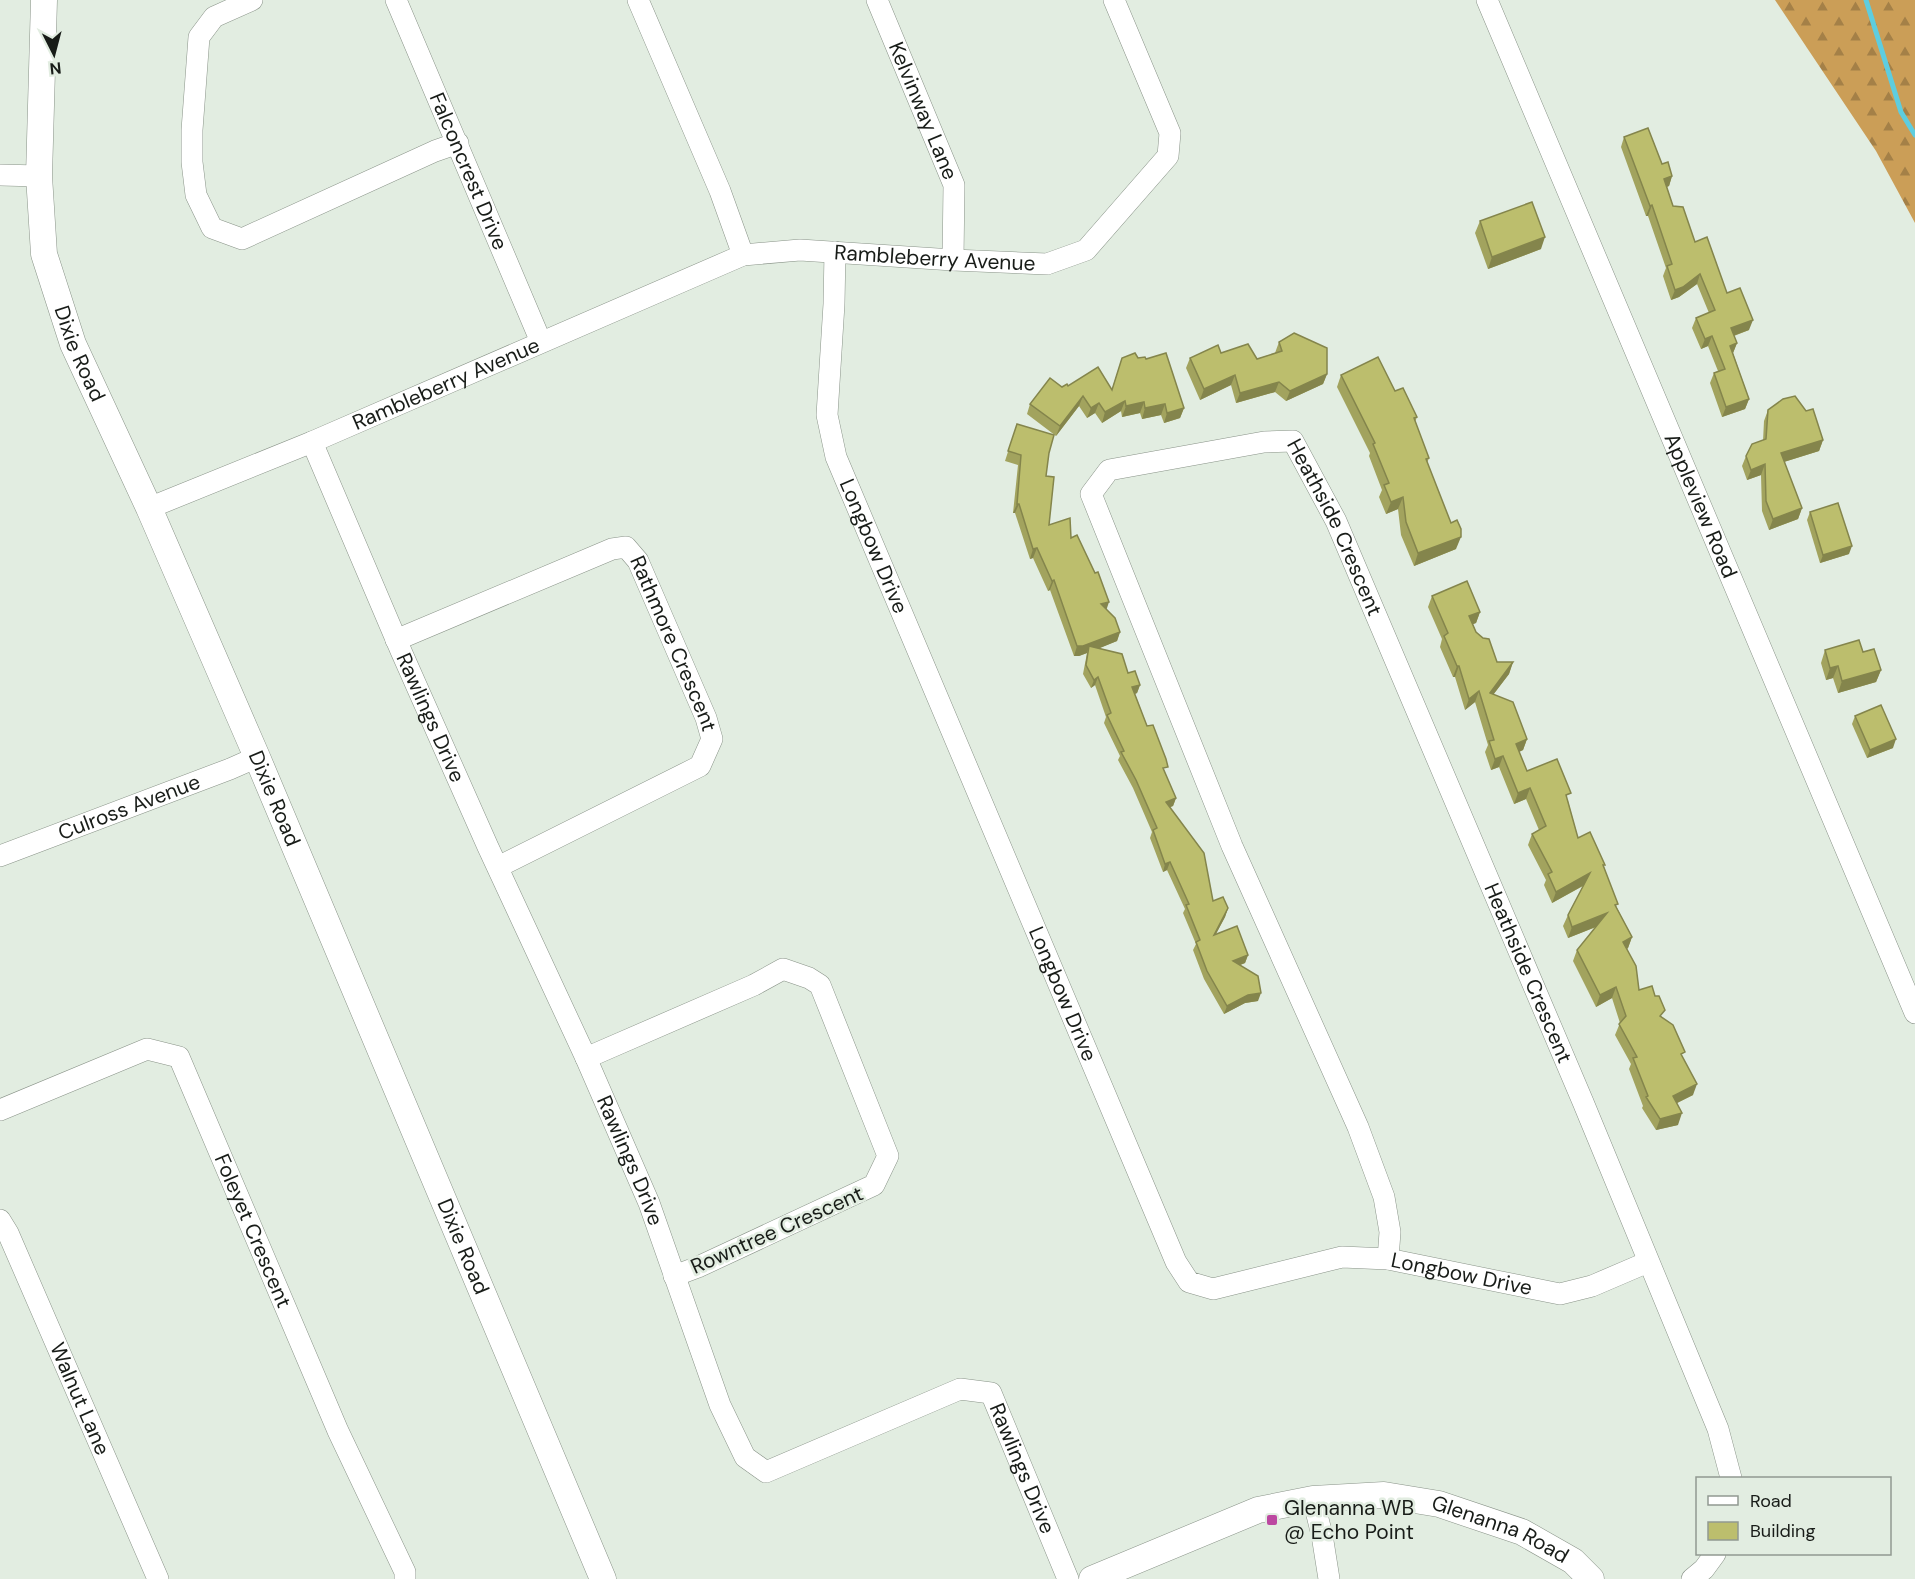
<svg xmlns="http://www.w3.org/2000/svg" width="1915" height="1579" font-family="'DM Sans',sans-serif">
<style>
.forest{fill:url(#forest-firs)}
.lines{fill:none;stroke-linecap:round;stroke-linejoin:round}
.stream{stroke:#5ecddf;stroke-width:5}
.minor-casing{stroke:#899388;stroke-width:22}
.tertiary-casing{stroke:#899388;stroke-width:27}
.minor{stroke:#fff;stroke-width:21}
.tertiary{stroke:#fff;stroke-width:26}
.wall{fill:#a2a35e}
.shaded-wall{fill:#84854c}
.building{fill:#bcbe6d;stroke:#84854c;stroke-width:1.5}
.poi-dot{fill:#bc48a1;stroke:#e2ede1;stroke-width:2}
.labels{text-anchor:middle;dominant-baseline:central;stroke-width:5;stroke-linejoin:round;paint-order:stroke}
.street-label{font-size:21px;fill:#181c18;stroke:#e2ede1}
.poi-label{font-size:21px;fill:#181c18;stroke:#e2ede1;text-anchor:start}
</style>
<defs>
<pattern id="forest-firs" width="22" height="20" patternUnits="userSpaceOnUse" patternTransform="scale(1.5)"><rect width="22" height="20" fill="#cb9e57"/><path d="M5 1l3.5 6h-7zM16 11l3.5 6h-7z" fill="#a48047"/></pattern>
</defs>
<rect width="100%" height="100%" fill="#e2ede1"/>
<path class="forest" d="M1775,0H1915V223L1876,151Z"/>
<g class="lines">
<path class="stream" d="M1866,0L1901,112L1915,135"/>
<defs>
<g id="minor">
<path d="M252,0L214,17L199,37L192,130V162L196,195L212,228L242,239L435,151L458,143"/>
<path id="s1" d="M396,0L541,342"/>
<path d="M638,0L720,191L743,255"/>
<path id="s2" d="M877,0L954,185L953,260"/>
<path id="s3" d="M1487,0L1915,1013"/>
<path d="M0,175L39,176"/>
<path id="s4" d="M835,252L834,304L827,415L836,457L1176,1262L1189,1282L1213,1289L1342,1257L1388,1259L1560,1294L1592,1286L1648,1262"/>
<path id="s5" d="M312,442L401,651L488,847L586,1058L649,1203L720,1405L745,1457L766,1472L960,1389L991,1393L1068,1579"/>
<path id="s6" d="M149,508L312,442L743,255L800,250L953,260L1047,264L1086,250L1168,156L1170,133L1114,0"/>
<path id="s7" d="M396,640L612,549L626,547L638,561L706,718L712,739L700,766L498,867"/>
<path id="s8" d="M0,856L230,769L257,757"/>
<path d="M586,1058L754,985L783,969L809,978L820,985L888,1156L874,1185L698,1267L674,1276"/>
<path id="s9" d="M0,1110L147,1049L179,1057L338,1431L405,1572V1579"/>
<path id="s10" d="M0,1220L8,1233L158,1579"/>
<path id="s11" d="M1388,1259L1390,1232L1384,1197L1358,1127L1232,846L1091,494L1109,470L1264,442L1293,441L1336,521L1583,1102L1718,1429L1731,1478"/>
<path d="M1313,1499L1322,1535L1329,1579"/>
<path d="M1692,1579L1704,1569L1715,1554"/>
</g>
<g id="tertiary">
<path id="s12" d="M44,0L39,176L44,254L73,344L149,508L257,757L603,1579"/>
<path id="s13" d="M1092,1579L1258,1510L1313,1499L1384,1495L1439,1504L1522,1532L1573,1561L1591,1579"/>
</g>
</defs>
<use href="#minor" class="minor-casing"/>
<use href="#tertiary" class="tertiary-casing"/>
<use href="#minor" class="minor"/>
<use href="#tertiary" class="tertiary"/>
</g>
<g class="wall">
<path d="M1624,137L1662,164L1672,176L1669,186L1667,187L1673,206L1749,330L1734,336L1737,343L1733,353L1749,399L1745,409L1722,417L1710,383L1714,373L1718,371L1708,346L1701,349L1692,328L1696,318L1709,313L1697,284L1679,297L1671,300L1663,276L1666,268L1648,216H1646L1621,147Z"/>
<path d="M1480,221L1541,249L1488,269L1475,233Z"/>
<path d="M1279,342L1327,374L1323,384L1286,401L1275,392L1236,403L1231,385L1200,400L1186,368L1190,358L1221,353L1257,359L1275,353Z"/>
<path d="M1122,358H1138L1184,408L1180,418L1164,423L1161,415L1142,419L1140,413L1122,417L1121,411L1102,423L1095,413L1087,418L1079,406L1056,436L1027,414L1030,404L1062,387L1068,386L1112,389Z"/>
<path d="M1341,375L1395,391L1417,417L1415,422L1429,458L1427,463L1456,549L1414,566L1401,535L1398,509L1386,514L1379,497L1382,490L1369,456L1370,453L1337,387Z"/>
<path d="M1768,410L1823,440L1819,451L1784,462L1802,508L1798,519L1769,530L1762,511L1761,475L1747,480L1742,466L1746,456L1763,441L1764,421Z"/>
<path d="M1017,424L1049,453L1046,476L1049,525L1071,538L1106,609L1120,632L1117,641L1099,648L1128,673L1140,685L1137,693L1135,694L1165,774L1176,798L1173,806L1170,807L1213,901L1228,908L1225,917L1216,934L1248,955L1245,963L1240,965L1258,1001L1245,1003L1224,1014L1204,979L1193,950L1196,944L1183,913L1185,909L1167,870L1163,872L1150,838L1152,832L1133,788L1118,760L1120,756L1104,723L1106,717L1095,685L1091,688L1083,674L1087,653L1079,656H1074L1050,590L1048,591L1033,558L1030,559L1015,513H1013L1018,465L1005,461Z"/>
<path d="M1810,512L1849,554L1820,563L1807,520Z"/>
<path d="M1432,596L1480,612L1476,623L1473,624L1476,632L1497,662H1513L1509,674L1493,695L1527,739L1523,750L1519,752L1527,771L1568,801L1578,838L1604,867L1617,908L1632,937L1628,948L1627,949L1639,990L1662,1017L1683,1058L1693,1095L1677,1103L1678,1125L1656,1130L1642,1108L1643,1106L1629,1069L1631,1064L1615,1035L1620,1023L1612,998L1596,1007L1573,961L1577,950L1596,927L1568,938L1563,926L1568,915L1583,886L1552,903L1544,885L1546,880L1528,845L1532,834L1539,830L1526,799L1514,804L1499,767L1491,770L1485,752L1488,745L1475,702L1465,710L1455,677H1453L1440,647L1442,639L1428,607Z"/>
<path d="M1825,650L1863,652L1881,670L1876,682L1838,693L1833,678L1826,680L1821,663Z"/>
<path d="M1855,716L1893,748L1867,758L1852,724Z"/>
</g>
<g class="shaded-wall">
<path d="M1672,176L1669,186L1660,189L1664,179Z"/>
<path d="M1652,205L1648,216H1646L1650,206Z"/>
<path d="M1545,237L1541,249L1488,269L1492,257Z"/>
<path d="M1700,274L1697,284L1679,297L1671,300L1675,290Z"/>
<path d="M1753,320L1749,330L1727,338L1731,328Z"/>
<path d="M1712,336L1708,346L1701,349L1705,339Z"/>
<path d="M1737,343L1733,353L1726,356L1730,346Z"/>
<path d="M1327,374L1323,384L1286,401L1290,391Z"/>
<path d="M1235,375L1231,385L1200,400L1204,389Z"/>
<path d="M1279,382L1275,392L1236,403L1240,393Z"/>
<path d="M1083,396L1079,406L1056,436L1060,426Z"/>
<path d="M1749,399L1745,409L1722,417L1726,407Z"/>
<path d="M1125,401L1121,411L1102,423L1105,412Z"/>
<path d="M1144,402L1140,413L1122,417L1126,406Z"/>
<path d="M1099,403L1095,413L1087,418L1091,408Z"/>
<path d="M1165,404L1161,415L1142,419L1145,408Z"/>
<path d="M1184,408L1180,418L1164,423L1167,413Z"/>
<path d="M1823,440L1819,451L1777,464L1781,453Z"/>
<path d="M1765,464L1761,475L1747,480L1751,470Z"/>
<path d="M1403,497L1398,509L1386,514L1391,502Z"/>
<path d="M1017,504H1019L1015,513H1013Z"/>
<path d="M1802,508L1798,519L1769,530L1773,519Z"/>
<path d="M1461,537L1456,549L1414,566L1418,553Z"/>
<path d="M1852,546L1849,554L1820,563L1823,555Z"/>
<path d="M1037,548L1033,558L1030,559L1033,549Z"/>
<path d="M1054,580L1050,590L1048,591L1052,581Z"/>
<path d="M1109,602L1106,611L1101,604Z"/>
<path d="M1480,612L1476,623L1465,627L1469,616Z"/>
<path d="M1120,632L1117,641L1088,653L1089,646L1087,653L1079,656H1074L1077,646Z"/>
<path d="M1513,662L1509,674L1486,704L1490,693Z"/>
<path d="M1457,666H1459L1455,677H1453Z"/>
<path d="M1838,666L1833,678L1826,680L1830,668Z"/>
<path d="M1881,670L1876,682L1838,693L1842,681Z"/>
<path d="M1098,677L1095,685L1091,688L1094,680Z"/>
<path d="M1140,685L1137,693L1129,696L1132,687Z"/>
<path d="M1479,691L1475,702L1465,710L1469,699Z"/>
<path d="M1527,739L1523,750L1512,755L1516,744Z"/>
<path d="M1896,739L1893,748L1867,758L1870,750Z"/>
<path d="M1503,756L1499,767L1491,770L1495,759Z"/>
<path d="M1530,788L1526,799L1514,804L1518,793Z"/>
<path d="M1176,798L1173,806L1163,810L1166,802Z"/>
<path d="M1170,862L1167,870L1163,872L1165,864Z"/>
<path d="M1590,873L1586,884L1552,903L1556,892Z"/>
<path d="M1228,908L1225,917L1211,943L1214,935Z"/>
<path d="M1607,913L1603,924L1568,938L1572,927Z"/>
<path d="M1632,937L1628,948L1619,953L1623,942Z"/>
<path d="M1248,955L1245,963L1230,969L1233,961Z"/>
<path d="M1616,987L1612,998L1596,1007L1600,995Z"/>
<path d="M1261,993L1258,1001L1245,1003L1224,1014L1227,1006L1248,995Z"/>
<path d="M1697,1084L1693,1095L1669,1107L1673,1096Z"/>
<path d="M1682,1113L1678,1125L1656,1130L1660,1119Z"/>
</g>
<g class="building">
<path d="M1648,128L1662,164L1668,162L1672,176L1664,179L1673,206L1683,207L1695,242L1707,237L1727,293L1740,288L1753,320L1731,328L1737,343L1730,346L1749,399L1726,407L1714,373L1725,369L1712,336L1705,339L1696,318L1715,310L1700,274L1683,287L1675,290L1667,266L1672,264L1652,205L1650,206L1624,137Z"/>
<path d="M1532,202L1545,237L1492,257L1480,221Z"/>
<path d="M1294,333L1327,348V374L1290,391L1279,382L1240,393L1235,375L1204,389L1190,358L1218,345L1221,353L1248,344L1257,359L1282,351L1279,342Z"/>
<path d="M1135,353L1138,358L1145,357L1146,359L1166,353L1184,408L1167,413L1165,404L1145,408L1144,402L1126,406L1125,401L1105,412L1099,403L1091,408L1083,396L1060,426L1030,404L1050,378L1062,387L1067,384L1068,386L1098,367L1112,390L1122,358Z"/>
<path d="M1378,357L1395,391L1403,388L1417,417L1414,418L1429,458L1426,459L1451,523L1457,520L1461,529V537L1418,553L1406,522L1403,497L1391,502L1384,485L1389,483L1373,444L1375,443L1341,375Z"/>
<path d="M1795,396L1806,411L1813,409L1823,440L1781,453L1802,508L1773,519L1766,501L1765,464L1751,470L1746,456L1752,444L1766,439L1768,410L1783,399Z"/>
<path d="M1017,424L1054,435L1049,453L1046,476L1054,477L1049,525L1070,518L1071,538L1077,535L1095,573L1098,572L1109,602L1101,604L1115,618L1120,632L1083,646H1077L1054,580L1052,581L1037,548L1033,549L1019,504H1017L1021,455L1008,451Z"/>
<path d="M1838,503L1852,546L1823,555L1810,512Z"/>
<path d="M1467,581L1480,612L1469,616L1476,632L1483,638L1489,639L1497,662H1513L1490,693L1513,702L1527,739L1516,744L1527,771L1557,759L1571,793L1566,795L1578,838L1590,832L1605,865H1603L1618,904L1615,905L1632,937L1623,942L1636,966L1639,990L1652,986L1655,996H1659L1665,1010L1660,1016L1673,1025L1685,1052L1681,1054L1697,1084L1673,1096L1682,1113L1660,1119L1646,1097L1648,1096L1633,1058L1637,1057L1619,1024L1626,1016L1616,987L1600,995L1577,950L1607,913L1572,927L1568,915L1590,873L1556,892L1548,874L1552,872L1532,834L1546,826L1530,788L1518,793L1503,756L1495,759L1489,741L1494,740L1479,691L1469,699L1459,666H1457L1444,636L1448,633L1432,596Z"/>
<path d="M1859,640L1863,652L1874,649L1881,670L1842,681L1838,666L1830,668L1825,650Z"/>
<path d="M1089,646L1122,654L1128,673L1135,671L1140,685L1132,687L1147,726L1153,725L1166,759L1168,767L1163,768L1176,798L1166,802L1204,853L1213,901L1223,897L1228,908L1214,935L1237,926L1248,955L1233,961L1258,976L1261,993L1248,995L1227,1006L1207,971L1196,942L1200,940L1186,905L1189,904L1170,862L1165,864L1153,830L1157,828L1136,780L1121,752L1124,751L1107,715L1111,713L1098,677L1094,680L1086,665Z"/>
<path d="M1881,705L1896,739L1870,750L1855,716Z"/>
</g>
<rect class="poi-dot" x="1266" y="1514" width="12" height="12" rx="3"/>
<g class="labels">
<g class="street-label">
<text stroke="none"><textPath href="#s2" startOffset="120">Kelvinway Lane</textPath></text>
<text stroke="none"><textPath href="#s1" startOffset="186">Falconcrest Drive</textPath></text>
<text stroke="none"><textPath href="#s6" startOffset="838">Rambleberry Avenue</textPath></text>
<text stroke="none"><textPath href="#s12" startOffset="360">Dixie Road</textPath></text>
<text stroke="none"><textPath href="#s6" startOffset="322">Rambleberry Avenue</textPath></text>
<text stroke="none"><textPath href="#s3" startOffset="549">Appleview Road</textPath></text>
<text stroke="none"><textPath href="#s11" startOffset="1137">Heathside Crescent</textPath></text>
<text stroke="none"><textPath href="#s4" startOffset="303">Longbow Drive</textPath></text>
<text stroke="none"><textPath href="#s7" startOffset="357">Rathmore Crescent</textPath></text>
<text stroke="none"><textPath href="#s5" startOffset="300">Rawlings Drive</textPath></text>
<text stroke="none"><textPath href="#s12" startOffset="846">Dixie Road</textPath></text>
<text stroke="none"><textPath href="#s8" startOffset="138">Culross Avenue</textPath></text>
<text stroke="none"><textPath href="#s11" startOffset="1623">Heathside Crescent</textPath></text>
<text stroke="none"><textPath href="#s4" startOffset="789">Longbow Drive</textPath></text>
<text stroke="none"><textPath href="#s5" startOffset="786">Rawlings Drive</textPath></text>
<text transform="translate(777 1230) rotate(-24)">Rowntree Crescent</text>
<text stroke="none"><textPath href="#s9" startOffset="381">Foleyet Crescent</textPath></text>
<text stroke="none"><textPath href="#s12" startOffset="1332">Dixie Road</textPath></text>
<text stroke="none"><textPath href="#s4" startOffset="1383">Longbow Drive</textPath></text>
<text stroke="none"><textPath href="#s10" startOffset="196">Walnut Lane</textPath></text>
<text stroke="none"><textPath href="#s5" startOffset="1454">Rawlings Drive</textPath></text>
<text stroke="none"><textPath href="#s13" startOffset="429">Glenanna Road</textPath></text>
</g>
<g class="poi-label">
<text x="1284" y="1508">Glenanna WB<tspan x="1284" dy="24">@ Echo Point</tspan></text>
</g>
</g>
<rect x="1696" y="1477" width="195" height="78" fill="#e2ede1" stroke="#919991" stroke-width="1.5"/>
<rect x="1708" y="1496" width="30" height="9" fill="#ffffff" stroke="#919991" stroke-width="1.5"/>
<text x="1750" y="1507" font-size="18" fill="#181c18">Road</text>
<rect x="1708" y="1522" width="30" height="18" fill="#bcbe6d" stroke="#919991" stroke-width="1.5"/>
<text x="1750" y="1537" font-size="18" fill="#181c18">Building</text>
<g transform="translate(54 54) rotate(174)" stroke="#e2ede1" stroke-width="4.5" paint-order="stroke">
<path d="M0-4.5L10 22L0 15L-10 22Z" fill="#181c18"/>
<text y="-9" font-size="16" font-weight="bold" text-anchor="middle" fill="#181c18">N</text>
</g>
</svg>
